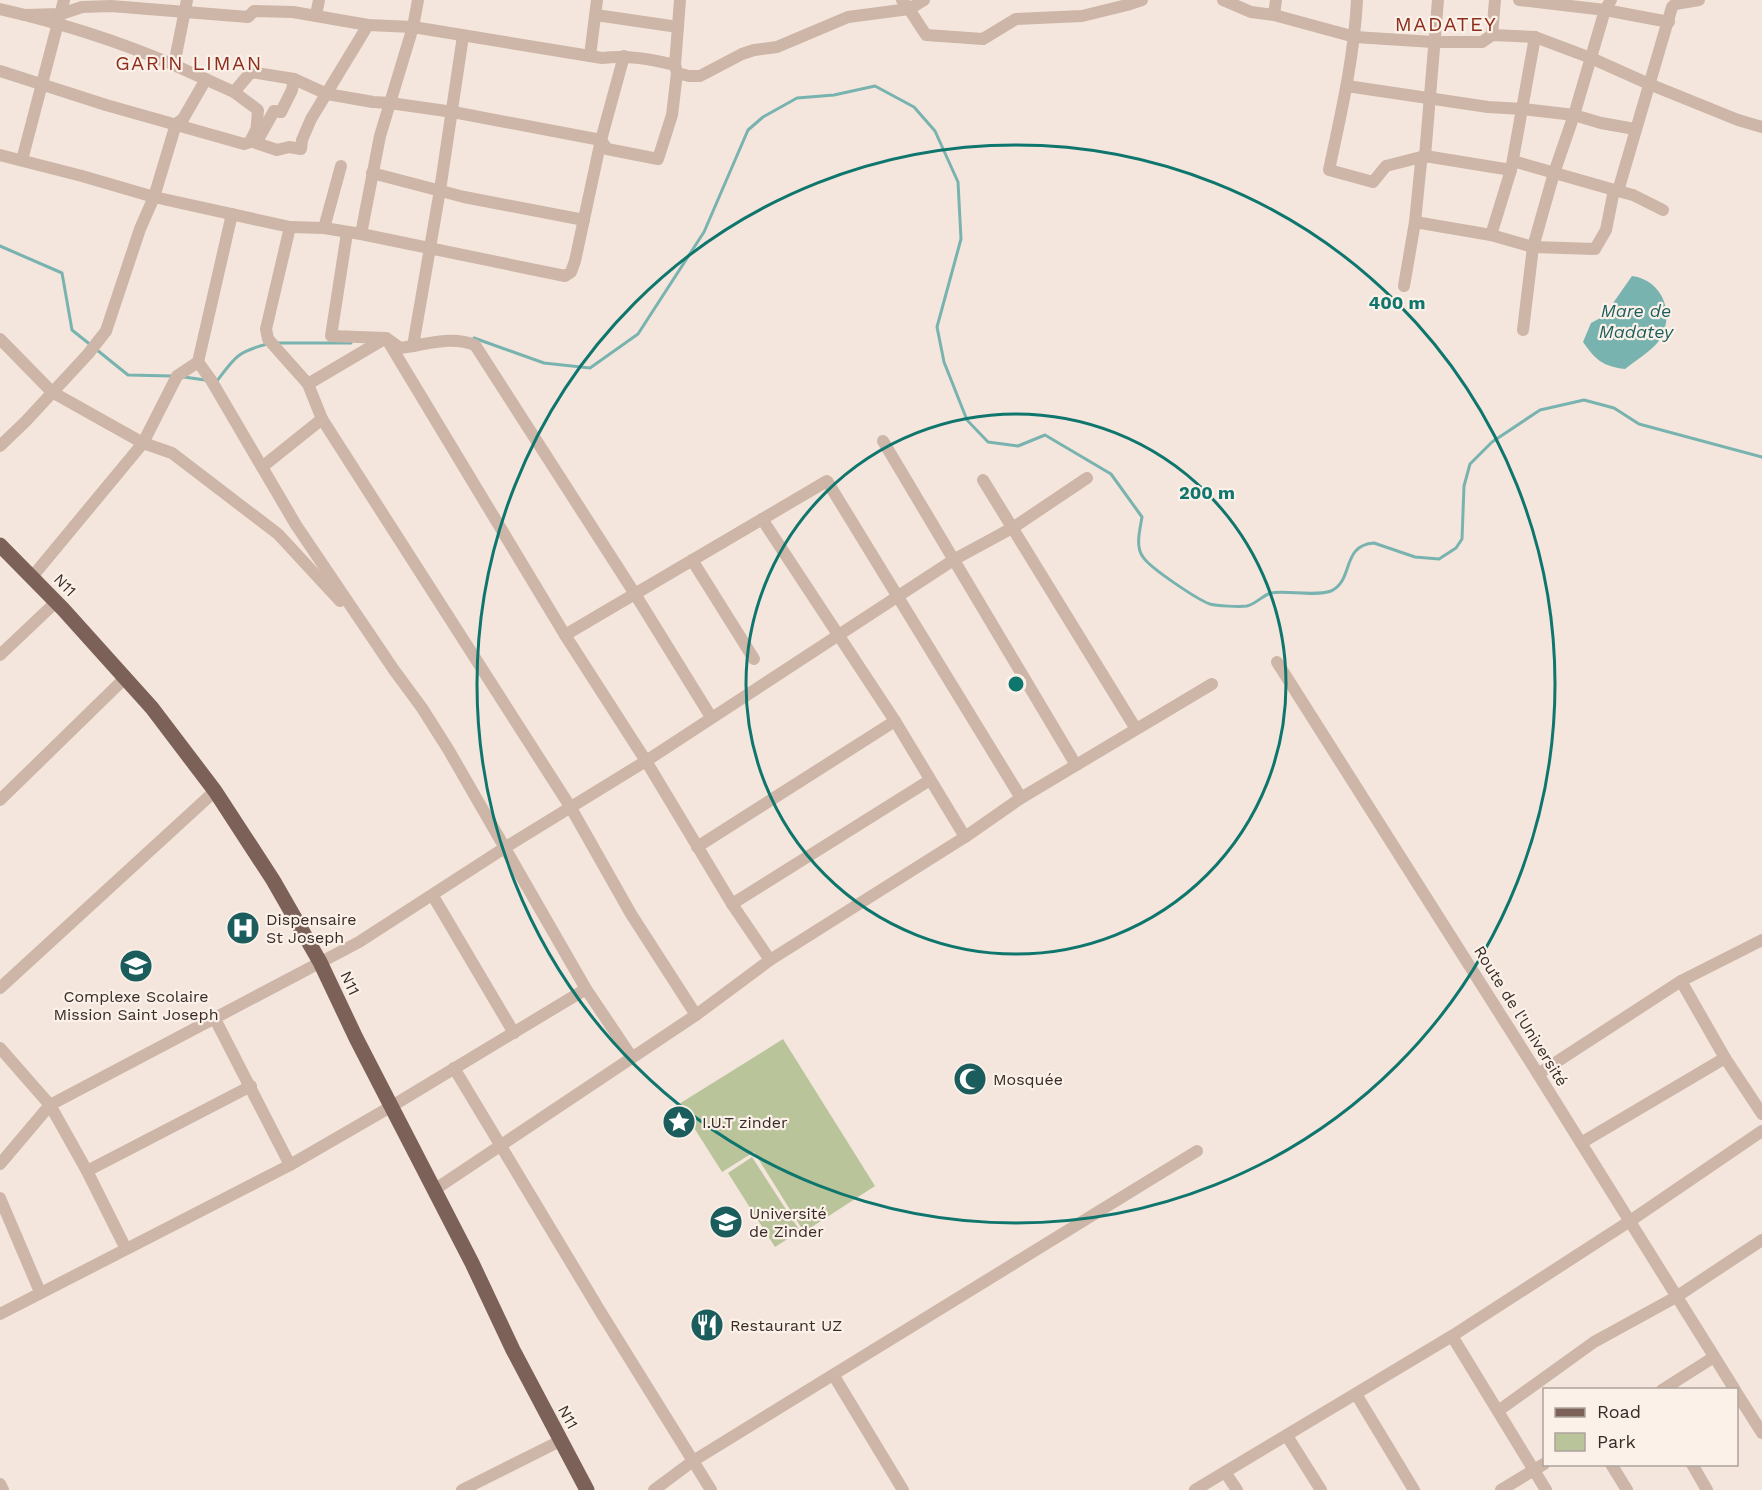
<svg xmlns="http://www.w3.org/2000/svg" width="1762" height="1490" font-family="'Work Sans',sans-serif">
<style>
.green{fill:#b9c49b}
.water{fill:#79b3b0}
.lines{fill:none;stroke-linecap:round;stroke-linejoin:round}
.stream{stroke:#79b3b0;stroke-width:3}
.minor{stroke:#cdb5a7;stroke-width:12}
.major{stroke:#7b6158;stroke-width:15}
.ring{fill:none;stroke:#0f766e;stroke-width:3}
.labels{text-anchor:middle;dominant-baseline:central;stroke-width:4.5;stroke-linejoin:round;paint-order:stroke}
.street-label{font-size:16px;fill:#392c28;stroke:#fbf1e9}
.poi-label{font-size:16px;fill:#392c28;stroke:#fbf1e9;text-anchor:start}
.water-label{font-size:18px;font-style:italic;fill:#1b5d5c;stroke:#fbf1e9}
.quarter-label{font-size:20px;letter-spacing:1.5px;fill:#8d2e1c;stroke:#fbf1e9}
.centre{fill:#0f766e;stroke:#fbf1e9;stroke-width:3}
.ring-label{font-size:18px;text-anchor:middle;font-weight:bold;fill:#0f766e;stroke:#fbf1e9;stroke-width:4.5;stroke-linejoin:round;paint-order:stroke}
</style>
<rect width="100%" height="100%" fill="#f4e6dc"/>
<g class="green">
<path d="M783,1039L875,1186L804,1232L754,1152L722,1172L679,1104Z"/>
<path d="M752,1157L800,1231L775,1247L728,1173Z"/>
</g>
<path class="water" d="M1632,276C1663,280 1677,316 1658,342C1650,352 1635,361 1625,369C1602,366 1596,360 1583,342L1591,323L1604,316Z"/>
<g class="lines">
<g class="stream">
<path d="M0,246L62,273L72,330L92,346"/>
<path d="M474,338L544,363L590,368L638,334L704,232L748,130L763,117L797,98L834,95L875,86L914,107L935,131L958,182L961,239L937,327L944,362L967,420L988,442L1018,446L1045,435L1111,474L1142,517C1140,530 1135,546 1143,557C1150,568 1198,600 1210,604C1217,606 1240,607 1247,606C1256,604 1263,595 1271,593C1287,590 1314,597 1331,591C1354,581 1341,545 1374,543L1415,557L1439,559L1456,548L1462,539L1464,486L1470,464L1492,442L1540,410L1584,400L1614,408L1639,424L1762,457"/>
<path d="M277,343H351"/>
<path d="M97,350L128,375L172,376"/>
<path d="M184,377L205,380"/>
<path d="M217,381C235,357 237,352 267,344"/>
</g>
<g class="minor">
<path d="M187,0L174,65L234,92L258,110L256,136"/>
<path d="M902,0L909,9L924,0"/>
<path d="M1223,0L1251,12L1274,15L1355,37L1433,42H1482L1492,35L1535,37L1591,58L1649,84L1738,120L1762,127"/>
<path d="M1357,0C1354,58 1341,114 1329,170L1373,182L1386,166L1425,156L1511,170"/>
<path d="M1611,0L1605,10L1669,22"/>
<path d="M0,9C62,23 116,40 174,65"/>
<path d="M24,15L61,14L82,7L111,6L248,17L254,11L293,12L368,25L413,27L602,58C628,55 650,59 675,65L677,73"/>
<path d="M316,15L319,0"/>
<path d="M596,15L678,27"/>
<path d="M1274,15L1276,0"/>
<path d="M1492,35L1495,0"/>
<path d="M590,56L597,0"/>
<path d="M675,65L680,0"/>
<path d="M0,71L106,105L244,144L250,142L256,130"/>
<path d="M1347,86L1488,107L1523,109L1574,115L1605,10L1519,0"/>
<path d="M234,92L251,72L294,79"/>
<path d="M256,143L274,111L281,112L292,90L294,79L327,94L373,102L390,103L453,112L601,140L624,56"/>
<path d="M256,143L277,150L289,147L301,149L302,140L311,119L368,25"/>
<path d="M0,155L82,176L154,197L290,227L324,228L361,234L565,276L571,272L575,261L601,140L607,149L658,159L672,115L677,73L689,76H700L742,54L754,50L777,47L848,17L909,9L926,35L983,39L1016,19L1082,16L1127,5L1142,0"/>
<path d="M22,160L64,0"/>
<path d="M1513,161L1618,191L1672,7L1675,4L1699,0"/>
<path d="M372,173L464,197L584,220"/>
<path d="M1618,191L1633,195L1663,210"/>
<path d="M1415,222L1491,235L1533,247L1595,249L1606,230L1614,190"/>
<path d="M290,227L266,329L268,339L308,384L322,419L571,808L631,914L696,1015"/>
<path d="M324,228L341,166"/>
<path d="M347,233L331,336L386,338L400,348C425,345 451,335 475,345L635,594L711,717"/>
<path d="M361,234L380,136L413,27L418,0"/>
<path d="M1491,235L1511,170L1535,37"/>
<path d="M1404,286L1415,222L1421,162L1425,156L1438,0"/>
<path d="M1523,330L1533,247L1554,173L1574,115L1601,123L1635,129"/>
<path d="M0,339L52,392L143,443L172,453L278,534L340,601"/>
<path d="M413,346L440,190L463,36"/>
<path d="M198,362L211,380L296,525L394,670L422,708L448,749L586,989L631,1056"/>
<path d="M308,384L386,338L565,635L646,761L732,904L770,960"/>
<path d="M883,441L1076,765"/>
<path d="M0,446L26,421L88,354L106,331L140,229L154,197L176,124L183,119L206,79"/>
<path d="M262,467L322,419"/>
<path d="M983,480L1136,729"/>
<path d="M762,519L895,721L965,837"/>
<path d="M692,560L754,659"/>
<path d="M32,577L143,443L177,376L198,362L232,214"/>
<path d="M565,635L827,481L1021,798"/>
<path d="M0,655L56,602"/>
<path d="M1277,662L1538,1074L1735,1390"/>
<path d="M0,800L125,678"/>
<path d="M697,847L895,721"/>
<path d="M433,896L514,1033"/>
<path d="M732,904L930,780"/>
<path d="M1681,981L1725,1058L1762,1114"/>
<path d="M0,988L215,791"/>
<path d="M215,1019L290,1165"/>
<path d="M0,1048L50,1105L87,1171L251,1086"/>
<path d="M454,1068L600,1311L711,1490"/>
<path d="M1538,1074L1681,981L1762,940"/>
<path d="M1581,1143L1725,1058"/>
<path d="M0,1164L50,1105L359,942L506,847L646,761L955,559L1014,527L1087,478"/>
<path d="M87,1171L126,1249"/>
<path d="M434,1190L696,1015L770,960L965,837L1021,798L1212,684"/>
<path d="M0,1198L40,1292"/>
<path d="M0,1314L290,1165L392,1106L586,989"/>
<path d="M1452,1336L1546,1490"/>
<path d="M834,1376L903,1490"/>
<path d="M1662,1390L1714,1357"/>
<path d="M1736,1392L1762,1433"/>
<path d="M1356,1394L1414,1490"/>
<path d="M1498,1411L1594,1342L1676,1297L1762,1240"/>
<path d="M1287,1436L1321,1490"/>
<path d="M1611,1464L1627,1490"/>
<path d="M1692,1464L1707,1490"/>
<path d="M1225,1472L1237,1490"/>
<path d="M0,1484L3,1490"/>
<path d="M462,1490L560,1441"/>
<path d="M654,1490L693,1461L1197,1151"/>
<path d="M1195,1490L1452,1336L1630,1221L1762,1131"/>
<path d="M1501,1490L1544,1464"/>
</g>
<path class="major" d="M0,545L63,609L152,708L215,791L273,880L320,962L356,1038L472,1263L513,1350L587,1490"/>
</g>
<g class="ring">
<circle cx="1016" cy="684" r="270"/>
<circle cx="1016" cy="684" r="539"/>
</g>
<defs>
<symbol id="hospital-disc" viewBox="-11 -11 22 22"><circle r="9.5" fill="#1b5d5c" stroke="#fbf1e9"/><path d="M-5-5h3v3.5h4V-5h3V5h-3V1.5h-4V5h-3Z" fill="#fff"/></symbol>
<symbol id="school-disc" viewBox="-11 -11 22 22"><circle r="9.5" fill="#1b5d5c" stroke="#fbf1e9"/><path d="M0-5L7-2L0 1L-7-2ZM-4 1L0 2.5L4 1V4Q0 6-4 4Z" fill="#fff"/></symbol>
<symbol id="mosque-disc" viewBox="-11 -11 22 22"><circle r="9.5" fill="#1b5d5c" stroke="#fbf1e9"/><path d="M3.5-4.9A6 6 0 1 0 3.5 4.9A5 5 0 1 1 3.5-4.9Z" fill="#fff"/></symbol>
<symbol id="sight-disc" viewBox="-11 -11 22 22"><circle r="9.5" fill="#1b5d5c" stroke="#fbf1e9"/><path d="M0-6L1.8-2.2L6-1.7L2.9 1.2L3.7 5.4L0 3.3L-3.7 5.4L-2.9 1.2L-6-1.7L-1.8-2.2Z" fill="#fff"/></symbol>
<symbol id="university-disc" viewBox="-11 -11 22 22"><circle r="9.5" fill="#1b5d5c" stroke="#fbf1e9"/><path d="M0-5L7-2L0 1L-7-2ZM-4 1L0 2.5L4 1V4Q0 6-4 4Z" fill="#fff"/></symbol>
<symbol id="restaurant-disc" viewBox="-11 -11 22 22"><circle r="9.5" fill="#1b5d5c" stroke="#fbf1e9"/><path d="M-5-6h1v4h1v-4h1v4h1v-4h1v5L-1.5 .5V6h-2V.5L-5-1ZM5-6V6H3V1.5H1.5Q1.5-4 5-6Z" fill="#fff"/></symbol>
</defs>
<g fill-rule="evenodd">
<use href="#hospital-disc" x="224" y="909" width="38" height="38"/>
<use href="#school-disc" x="117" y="947" width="38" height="38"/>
<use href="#mosque-disc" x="951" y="1060" width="38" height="38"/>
<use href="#sight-disc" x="660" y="1103" width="38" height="38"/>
<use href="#university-disc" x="707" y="1203" width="38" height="38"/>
<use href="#restaurant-disc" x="688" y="1306" width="38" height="38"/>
</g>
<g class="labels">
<g class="street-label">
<text transform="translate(65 585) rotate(46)">N11</text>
<text transform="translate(350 983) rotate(65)">N11</text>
<text transform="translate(1521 1016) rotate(58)">Route de l'Université</text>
<text transform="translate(568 1417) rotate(62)">N11</text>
</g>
<g class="poi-label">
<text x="266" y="919">Dispensaire<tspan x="266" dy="18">St Joseph</tspan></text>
<text x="136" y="996" text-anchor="middle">Complexe Scolaire<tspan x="136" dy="18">Mission Saint Joseph</tspan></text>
<text x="993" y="1079">Mosquée</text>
<text x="702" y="1122">I.U.T zinder</text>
<text x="749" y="1213">Université<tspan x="749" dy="18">de Zinder</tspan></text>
<text x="730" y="1325">Restaurant UZ</text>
</g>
<g class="water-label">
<text x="1636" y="310">Mare de<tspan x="1636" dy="21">Madatey</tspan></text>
</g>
<g class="quarter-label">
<text x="1446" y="24">MADATEY</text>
<text x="189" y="63">GARIN LIMAN</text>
</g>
</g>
<circle cx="1016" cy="684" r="9" class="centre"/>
<g class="ring-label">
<text x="1397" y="309">400 m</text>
<text x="1207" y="499">200 m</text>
</g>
<rect x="1543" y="1388" width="195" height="78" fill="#fbf1e9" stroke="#ada29c" stroke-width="1.5"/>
<rect x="1555" y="1408" width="30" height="9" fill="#7b6158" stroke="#ada29c" stroke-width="1.5"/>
<text x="1597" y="1418" font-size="18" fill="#392c28">Road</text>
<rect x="1555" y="1433" width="30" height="18" fill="#b9c49b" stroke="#ada29c" stroke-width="1.5"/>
<text x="1597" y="1448" font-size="18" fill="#392c28">Park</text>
</svg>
